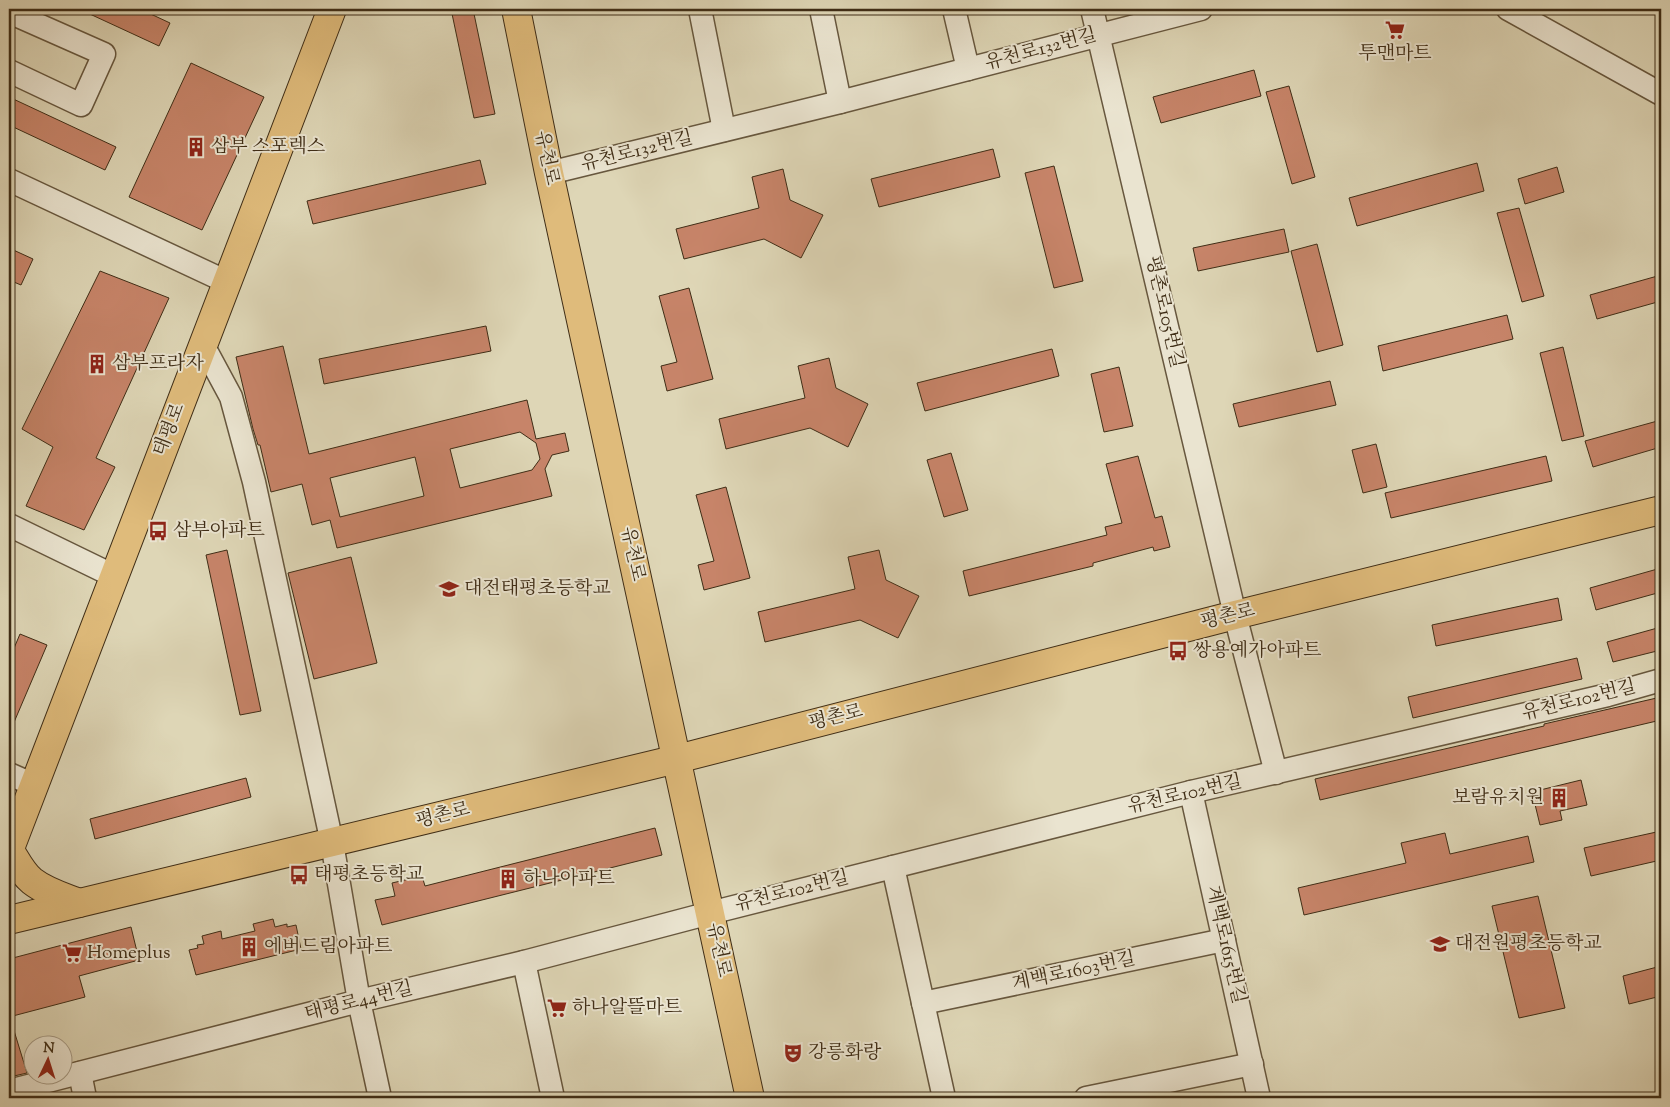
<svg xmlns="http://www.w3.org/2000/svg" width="1670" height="1107" font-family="'Sorts Mill Goudy','Noto Serif KR',serif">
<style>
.building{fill:#c78469;stroke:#3f2d16;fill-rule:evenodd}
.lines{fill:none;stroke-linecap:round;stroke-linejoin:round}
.minor-casing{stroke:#67573e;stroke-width:25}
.major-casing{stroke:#3f2d16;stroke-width:30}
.minor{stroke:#eae4d0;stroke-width:22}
.major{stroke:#dfbb7b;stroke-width:28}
.labels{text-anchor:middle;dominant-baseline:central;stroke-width:4;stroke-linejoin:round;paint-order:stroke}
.street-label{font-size:19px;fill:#3f2d16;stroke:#eae4d0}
.poi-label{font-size:19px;fill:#3f2d16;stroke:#eae4d0;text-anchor:start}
</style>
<rect width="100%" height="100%" fill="#ded6b6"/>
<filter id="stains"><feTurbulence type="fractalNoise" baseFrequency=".004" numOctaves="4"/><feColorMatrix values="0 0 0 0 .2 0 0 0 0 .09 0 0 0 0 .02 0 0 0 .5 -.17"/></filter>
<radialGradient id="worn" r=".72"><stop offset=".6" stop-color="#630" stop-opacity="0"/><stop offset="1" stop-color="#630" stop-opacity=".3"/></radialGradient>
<g class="building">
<path d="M79,9H140L170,23L159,46Z"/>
<path d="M451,9H473L495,114L474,118Z"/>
<path d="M191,63L264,97L202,230L129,197Z"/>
<path d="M1254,70L1261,96L1161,123L1153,97Z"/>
<path d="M1289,86L1315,177L1292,184L1266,92Z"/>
<path d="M9,97L116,147L105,170L9,125Z"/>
<path d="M993,149L1000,177L879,207L871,179Z"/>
<path d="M480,160L486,184L313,224L307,201Z"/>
<path d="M1477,163L1484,191L1357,226L1349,198Z"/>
<path d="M1054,166L1083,281L1054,288L1025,173Z"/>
<path d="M1557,167L1564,192L1525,204L1518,179Z"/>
<path d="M783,169L790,200L823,215L801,258L764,239L684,259L676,229L759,208L752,177Z"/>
<path d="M1519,208L1544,296L1522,302L1497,213Z"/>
<path d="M1284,229L1289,252L1198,271L1193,248Z"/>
<path d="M1317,244L1343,345L1317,352L1291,251Z"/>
<path d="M9,248L33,259L21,285L9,280Z"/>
<path d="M100,271L169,298L96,458L115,467L84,530L26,506L53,447L22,429Z"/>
<path d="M1661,275V301L1597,319L1590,295Z"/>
<path d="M689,288L713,379L667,391L661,366L677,362L659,296Z"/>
<path d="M1507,315L1513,339L1383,371L1378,346Z"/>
<path d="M486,326L491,351L324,384L319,359Z"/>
<path d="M283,346L309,454L527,400L536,439L565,433L569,451L552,455L545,469L552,496L337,548L330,520L312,525L302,484L271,492L260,445H258L253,429L236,357ZM520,432L536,443L540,459L532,470L460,488L450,449ZM415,457L424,496L340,517L330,478Z"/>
<path d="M1563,347L1584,436L1562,441L1540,353Z"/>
<path d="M1052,349L1059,376L925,411L917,383Z"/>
<path d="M829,358L836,388L868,404L848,447L810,428L726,449L719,419L805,398L798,366Z"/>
<path d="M1119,367L1133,426L1104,432L1091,374Z"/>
<path d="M1330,381L1336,405L1239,427L1233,404Z"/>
<path d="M1661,420V447L1593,467L1585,441Z"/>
<path d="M1376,444L1387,487L1363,493L1352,450Z"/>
<path d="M951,453L968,510L944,517L927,460Z"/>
<path d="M1138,456L1155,518L1162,516L1170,547L1154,551L1153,547L1093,563V566L969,596L963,571L1107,535L1105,527L1122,523L1106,464Z"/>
<path d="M1546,456L1552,481L1391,518L1385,493Z"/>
<path d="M726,487L750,578L704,590L698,565L714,561L696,495Z"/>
<path d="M227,550L261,711L240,715L206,555Z"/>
<path d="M879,550L886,580L919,596L898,638L860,620L765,642L758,612L855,589L848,557Z"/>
<path d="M351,557L377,663L314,679L288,573Z"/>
<path d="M1661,568V592L1596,610L1590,588Z"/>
<path d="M1558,598L1562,620L1436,646L1432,625Z"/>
<path d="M1661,627V650L1613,662L1607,642Z"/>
<path d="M20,634L47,645L9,734V660Z"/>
<path d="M1577,658L1582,679L1413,718L1408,697Z"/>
<path d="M1661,697V720L1320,800L1315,779L1544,726V724Z"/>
<path d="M246,778L251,797L95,839L90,819Z"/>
<path d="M1581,780L1587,805L1560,811L1562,820L1540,825L1532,792Z"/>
<path d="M655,828L662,855L382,925L375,900L395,896L392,883L422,876L425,886Z"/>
<path d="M1661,831V860L1591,876L1584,848Z"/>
<path d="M1445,833L1450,854L1528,836L1534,862L1304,915L1298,888L1406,863L1401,843Z"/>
<path d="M1538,896L1565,1008L1519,1018L1492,906Z"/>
<path d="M273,919L275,927L287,924V927L296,925L301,949L196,975L189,950L198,948L197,945L204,944L202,936L221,931L222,939L255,931L253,924Z"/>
<path d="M131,927L139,960L79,976L85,997L9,1017V959Z"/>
<path d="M1661,966V996L1629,1004L1623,976Z"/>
<path d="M9,1024H12L27,1073L14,1076L9,1060Z"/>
</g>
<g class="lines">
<defs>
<g id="minor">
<path d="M700,9L724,130"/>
<path d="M821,9L840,102"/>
<path d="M954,9L968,69"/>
<path d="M1092,9L1235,615L1276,773"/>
<path d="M1508,9L1661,94"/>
<path d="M9,12L104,54L81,105L9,71"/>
<path d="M549,173L840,102L1201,9"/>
<path d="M9,180L227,282"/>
<path d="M203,345L231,397L254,482L332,843L359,1001L380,1098"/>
<path d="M9,525L114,576"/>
<path d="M9,774L34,785"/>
<path d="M1191,792L1259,1098"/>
<path d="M893,867L944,1098"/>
<path d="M524,962L553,1098"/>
<path d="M923,1003L1224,940"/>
<path d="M80,1073L85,1098"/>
<path d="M9,1091L359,1001L524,962L710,913L1191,792L1608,695L1661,680"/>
<path d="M1086,1098L1252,1064"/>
</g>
<g id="major">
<path d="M516,9L549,173L750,1098"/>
<path d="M9,849C16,860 22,873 32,881C46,892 64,897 79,903"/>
<path d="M9,851L332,9"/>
<path d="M9,920L677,759L1235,615L1661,510"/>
</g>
</defs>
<use href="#minor" class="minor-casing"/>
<use href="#major" class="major-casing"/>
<use href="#minor" class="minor"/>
<use href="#major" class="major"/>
</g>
<defs>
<symbol id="supermarket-bare" viewBox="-9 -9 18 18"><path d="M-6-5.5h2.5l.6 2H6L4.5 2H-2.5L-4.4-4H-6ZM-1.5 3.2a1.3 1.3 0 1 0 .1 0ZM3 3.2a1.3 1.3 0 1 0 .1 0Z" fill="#8f2418" stroke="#eae4d0" stroke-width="2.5" paint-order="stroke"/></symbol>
<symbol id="building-bare" viewBox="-9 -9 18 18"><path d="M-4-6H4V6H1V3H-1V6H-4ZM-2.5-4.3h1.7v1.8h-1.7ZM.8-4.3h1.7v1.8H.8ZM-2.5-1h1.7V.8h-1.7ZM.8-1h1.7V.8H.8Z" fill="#8f2418" stroke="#eae4d0" stroke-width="2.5" paint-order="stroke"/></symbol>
<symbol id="bus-bare" viewBox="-9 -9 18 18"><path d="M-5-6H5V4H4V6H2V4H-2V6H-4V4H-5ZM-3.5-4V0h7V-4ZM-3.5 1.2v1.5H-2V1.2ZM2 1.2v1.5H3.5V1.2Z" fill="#8f2418" stroke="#eae4d0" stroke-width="2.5" paint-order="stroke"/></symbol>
<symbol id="school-bare" viewBox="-9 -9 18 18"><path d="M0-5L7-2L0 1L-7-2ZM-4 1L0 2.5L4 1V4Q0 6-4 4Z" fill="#8f2418" stroke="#eae4d0" stroke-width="2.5" paint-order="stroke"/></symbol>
<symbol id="theatre-bare" viewBox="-9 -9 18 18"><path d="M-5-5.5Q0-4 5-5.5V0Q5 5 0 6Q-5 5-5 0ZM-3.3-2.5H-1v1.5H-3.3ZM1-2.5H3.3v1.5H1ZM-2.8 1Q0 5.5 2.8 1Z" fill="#8f2418" stroke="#eae4d0" stroke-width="2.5" paint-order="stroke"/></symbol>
</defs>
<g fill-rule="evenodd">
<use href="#supermarket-bare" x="1381" y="16" width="28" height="28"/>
<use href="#building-bare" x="182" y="133" width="28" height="28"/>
<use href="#building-bare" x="83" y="350" width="28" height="28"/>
<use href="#bus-bare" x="144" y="517" width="28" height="28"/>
<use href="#school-bare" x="435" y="575" width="28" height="28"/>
<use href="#bus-bare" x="1164" y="637" width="28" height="28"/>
<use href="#building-bare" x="1545" y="784" width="28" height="28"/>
<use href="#bus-bare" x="285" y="861" width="28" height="28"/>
<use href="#building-bare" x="494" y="865" width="28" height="28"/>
<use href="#school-bare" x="1426" y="930" width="28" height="28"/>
<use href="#building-bare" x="235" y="933" width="28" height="28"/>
<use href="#supermarket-bare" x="58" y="939" width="28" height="28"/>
<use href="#supermarket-bare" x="543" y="994" width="28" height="28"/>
<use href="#theatre-bare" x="779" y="1039" width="28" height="28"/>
</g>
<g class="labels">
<g class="street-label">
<text transform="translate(1041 50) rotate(-15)">유천로132번길</text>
<text transform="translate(637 152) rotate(-14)">유천로132번길</text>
<text transform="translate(546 158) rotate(78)">유천로</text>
<text transform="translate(1164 312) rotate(77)">평촌로105번길</text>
<text transform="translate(170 430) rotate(-69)">태평로</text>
<text transform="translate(632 554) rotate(78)">유천로</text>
<text transform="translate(1228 617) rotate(-14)">평촌로</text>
<text transform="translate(1579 701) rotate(-14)">유천로102번길</text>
<text transform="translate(836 718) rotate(-14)">평촌로</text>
<text transform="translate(1185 795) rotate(-13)">유천로102번길</text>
<text transform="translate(443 816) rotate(-14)">평촌로</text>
<text transform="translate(792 892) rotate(-14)">유천로102번길</text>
<text transform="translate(1225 945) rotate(77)">계백로1615번길</text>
<text transform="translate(718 950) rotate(78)">유천로</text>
<text transform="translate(1074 972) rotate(-12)">계백로1603번길</text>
<text transform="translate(359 1002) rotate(-14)">태평로44번길</text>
</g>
<g class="poi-label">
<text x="1395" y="54" text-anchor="middle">투맨마트</text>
<text x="211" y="147">삼부 스포렉스</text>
<text x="112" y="364">삼부프라자</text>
<text x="173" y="531">삼부아파트</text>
<text x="464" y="589">대전태평초등학교</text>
<text x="1193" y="651">쌍용예가아파트</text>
<text x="1544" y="798" text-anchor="end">보람유치원</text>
<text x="314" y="875">태평초등학교</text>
<text x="523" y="879">하나아파트</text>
<text x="1455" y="944">대전원평초등학교</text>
<text x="264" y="947">에버드림아파트</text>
<text x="87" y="953">Homeplus</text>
<text x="572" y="1008">하나알뜰마트</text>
<text x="808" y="1053">강릉화랑</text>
</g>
</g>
<rect width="1670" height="1107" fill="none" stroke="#ded6b6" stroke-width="30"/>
<rect x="10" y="10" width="1650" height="1087" fill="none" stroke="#3f2d16" stroke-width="2.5"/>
<rect x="15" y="15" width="1640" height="1077" fill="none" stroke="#3f2d16"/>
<g transform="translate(48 1060) rotate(4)"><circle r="24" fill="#eae4d0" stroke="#a69b86"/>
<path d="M0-4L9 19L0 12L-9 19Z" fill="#8f2418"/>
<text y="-8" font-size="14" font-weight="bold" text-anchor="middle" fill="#3f2d16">N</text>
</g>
<rect width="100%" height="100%" filter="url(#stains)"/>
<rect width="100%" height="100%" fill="url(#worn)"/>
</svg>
